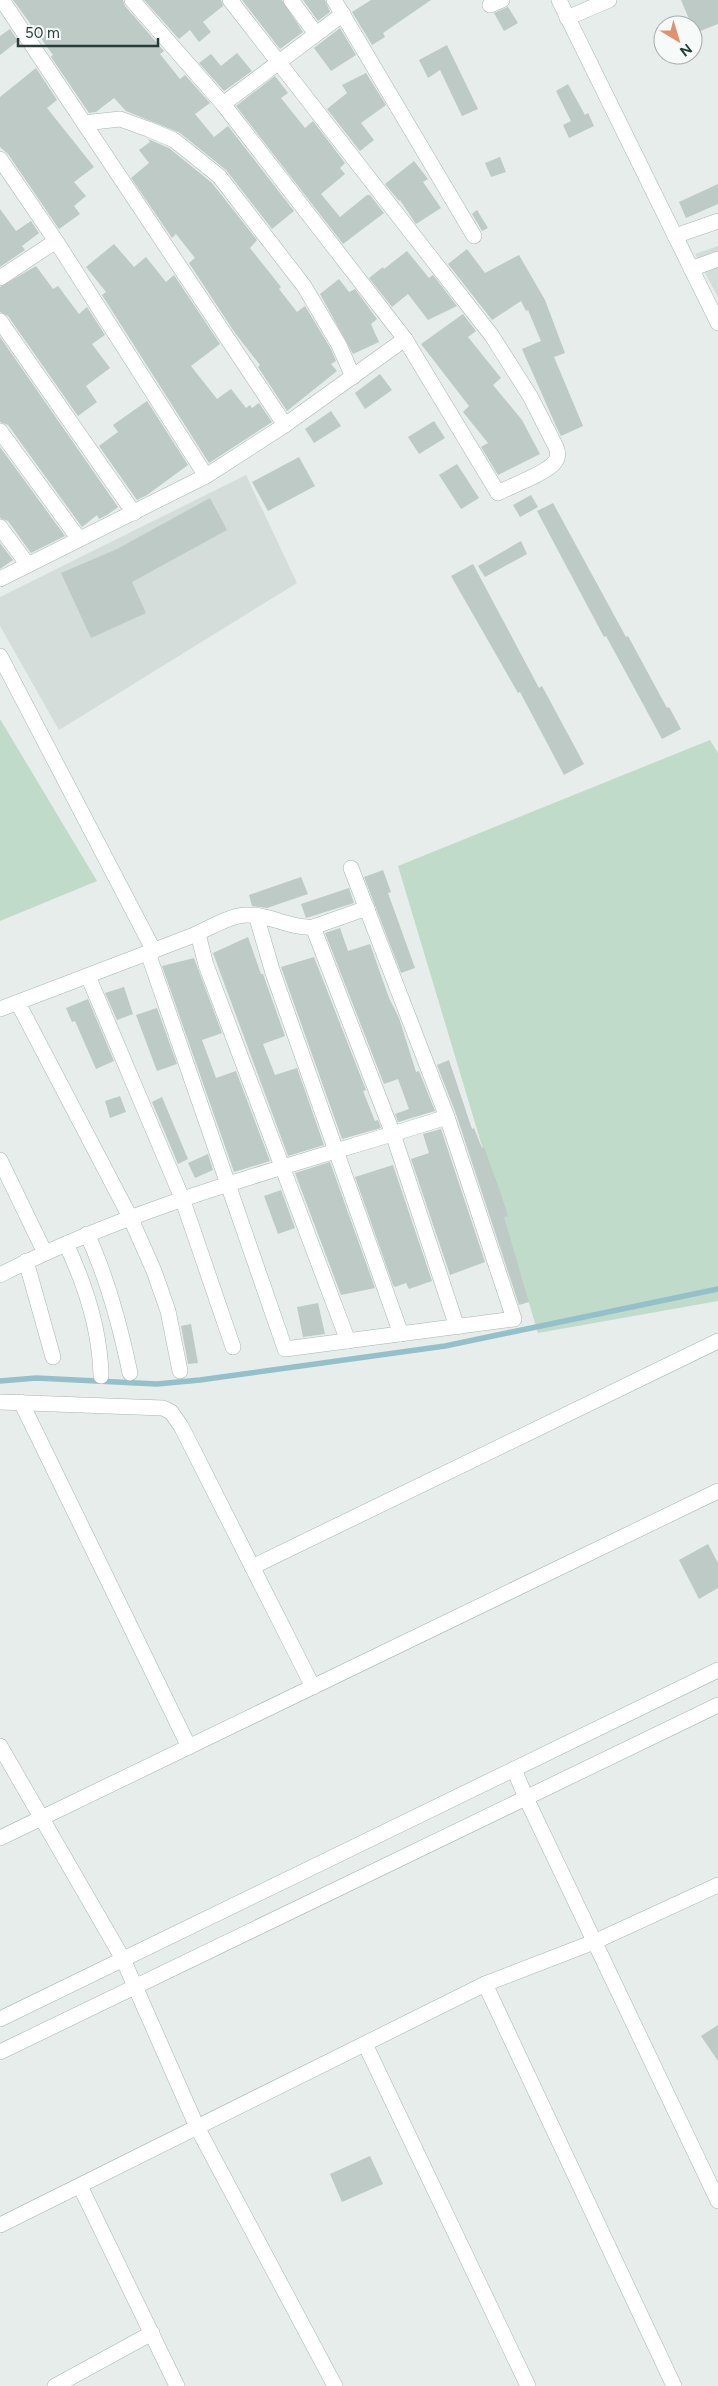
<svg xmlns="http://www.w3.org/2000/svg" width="718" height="2386" font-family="Figtree,sans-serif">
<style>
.built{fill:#d4ddd9}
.green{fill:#c1dbca}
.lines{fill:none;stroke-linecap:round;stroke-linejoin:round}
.stream{stroke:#94c0cb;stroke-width:5.5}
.building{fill:#becac6}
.minor-casing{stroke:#a9b5b1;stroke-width:16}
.minor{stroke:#fff;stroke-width:15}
</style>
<rect width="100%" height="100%" fill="#e6edea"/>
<g class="built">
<path d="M718,246V297L695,254Z"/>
<path d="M246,475L297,583L59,730L0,626V597Z"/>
</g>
<g class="green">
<path d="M0,719L97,881L0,921Z"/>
<path d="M710,740L718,753V1301L538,1333L398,866Z"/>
</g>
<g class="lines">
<path class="stream" d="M0,1381L36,1378L157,1384L200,1380L445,1346L718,1289"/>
</g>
<g class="building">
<path d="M13,0H123L125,6L164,51L160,54L180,79L185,75L210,103L195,114L214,137L228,126L294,211L272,229L226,170L180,133L126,111L114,98L96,112L89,113L51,57L53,55Z"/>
<path d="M144,0H221L223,6L203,22L211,32L199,42L190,30L179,39Z"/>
<path d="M242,0H282L303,32L280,49Z"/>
<path d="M303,0H325L330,12L318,21Z"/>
<path d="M371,0H431L383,33L385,37L372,45L352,12Z"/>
<path d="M681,0H718V24L695,33Z"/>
<path d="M508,7L518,23L504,31L494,13Z"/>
<path d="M340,28L356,55L331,71L314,48Z"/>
<path d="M10,29L18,41L0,55V36Z"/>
<path d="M447,45L478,109L462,116L440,70L428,78L419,60Z"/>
<path d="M237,53L252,71L224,91L199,63L211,54L221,66Z"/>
<path d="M36,68L57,100L47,108L94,167L74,182L86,196L74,206L80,214L59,229L8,154L0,147V97Z"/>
<path d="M366,73L386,105L361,123L374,140L360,151L327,109L347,93L342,85Z"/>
<path d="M275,76L288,93L281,98L305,128L313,121L345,163L340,168L345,174L321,194L340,217L367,195H370L384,213L343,244L236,106Z"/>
<path d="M568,84L585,115L588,113L594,126L569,138L563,125L571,121L556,91Z"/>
<path d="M148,139L169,148L212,183L257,240L250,248L281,287L279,289L297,312L305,306L331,349L336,361L331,364L337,371L287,411L258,367L260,365L235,333L189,263L195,258L176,234L172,238L131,178L149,163L139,150L150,142Z"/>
<path d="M500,157L506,172L491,177L485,163Z"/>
<path d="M414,161L428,179L423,182L441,208L416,224L400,200L399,201L385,184Z"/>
<path d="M718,184V204L686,218L679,202Z"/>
<path d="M0,209L16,231L31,221L39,233L22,246L25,250L0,267Z"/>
<path d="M477,210L488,228L482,231L472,214Z"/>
<path d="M114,244L134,267L146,257L166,282L174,275L220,344L191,366L217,399L231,389L246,408L250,405L252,408L259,403L272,422L209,463L102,295L106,292L86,267Z"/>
<path d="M467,249L485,273L519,255L545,300L565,353L554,357L583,426L561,436L556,426L522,349L541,341L528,310L526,311L521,301L492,320L448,264Z"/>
<path d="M407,251L429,278L433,275L457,306L428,320L408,294L392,307L369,278L383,267L384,269Z"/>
<path d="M36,266L53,289L58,286L79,314L87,307L105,335L92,344L110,368L86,386L97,402L78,416L8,316L0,312V287Z"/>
<path d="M339,279L349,292L355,289L377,319L371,324L379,342L353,354L320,294Z"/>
<path d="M463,314L476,331L468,337L501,378L493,385L522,420L540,454L498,475L481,447L488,443L463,412L469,406L421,344Z"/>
<path d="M0,337L118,507L107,515L99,519L97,515L82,527L8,425L0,422Z"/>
<path d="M380,374L392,390L365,409L355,393Z"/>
<path d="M147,401L188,465L147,495L137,500L99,446L118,432L113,425Z"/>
<path d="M331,411L341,426L314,443L305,429Z"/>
<path d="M434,421L445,438L419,454L408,437Z"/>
<path d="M0,447L65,536L31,553L8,521L0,518Z"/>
<path d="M299,457L315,486L268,511L252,482Z"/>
<path d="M457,464L479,498L461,509L439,475Z"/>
<path d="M531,495L538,507L520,517L513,505Z"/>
<path d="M210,498L227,530L132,582L146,613L91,638L61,573L117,549Z"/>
<path d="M553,503L626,637L628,636L667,708L669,707L681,729L662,739L606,636L604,637L537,511Z"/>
<path d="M521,541L527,554L485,577L478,566Z"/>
<path d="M0,543L13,560L0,569Z"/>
<path d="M473,564L539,688L542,686L584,764L564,775L520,692L518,693L451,576Z"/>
<path d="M383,870L391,892L388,893L415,968L401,973L364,877Z"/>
<path d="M301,877L308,894L267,908L252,906L249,895Z"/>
<path d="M349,888L354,903L306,918L301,904Z"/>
<path d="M340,928L348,951L370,944L389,998L399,1018L416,1072L419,1071L435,1111L398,1122L395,1114L409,1109L398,1079L384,1084L325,933Z"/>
<path d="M248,937L261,974H263L285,1036L263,1044L275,1075L297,1068L324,1145L288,1156L213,953Z"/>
<path d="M314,957L366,1090L363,1091L375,1121L378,1120L381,1128L342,1139L281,967Z"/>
<path d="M194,958L222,1033L202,1040L216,1078L236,1071L270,1161L234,1172L162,966Z"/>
<path d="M124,987L133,1014L117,1020L105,993Z"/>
<path d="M88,999L114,1061L96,1069L75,1021L72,1022L66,1008Z"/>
<path d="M157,1008L177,1064L157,1071L136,1015Z"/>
<path d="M449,1060L472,1129L474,1128L482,1148L484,1147L501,1194L508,1216L504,1217L529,1302L519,1305L456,1114L437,1065Z"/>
<path d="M120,1096L126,1112L110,1118L105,1101Z"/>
<path d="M162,1097L188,1159L178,1164L152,1102Z"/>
<path d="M441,1129L485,1262L450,1275L411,1159L429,1153L423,1134Z"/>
<path d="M208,1154L213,1170L195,1178L188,1163Z"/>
<path d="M330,1162L375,1288L341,1295L295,1173Z"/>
<path d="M393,1165L432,1281L409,1289L406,1283L395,1287L393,1285L355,1177Z"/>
<path d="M281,1190L295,1228L278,1234L264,1196Z"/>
<path d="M318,1303L325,1334L303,1337L297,1307Z"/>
<path d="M191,1324L198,1363L188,1364L181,1326Z"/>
<path d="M708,1544L718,1563V1588L699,1599L679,1560Z"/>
<path d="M718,2025V2061L701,2036Z"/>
<path d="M370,2156L383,2184L342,2202L330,2174Z"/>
</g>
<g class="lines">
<defs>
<g id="minor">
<path d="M2,0L285,425"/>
<path d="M132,0L223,104L405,339L498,493C511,486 547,473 555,462C559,457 558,452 556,447L530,396L492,336L230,0"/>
<path d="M291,0L316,34"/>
<path d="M334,0L474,236"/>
<path d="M559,0L718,323"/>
<path d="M490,5L502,0"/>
<path d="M567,18L609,0"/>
<path d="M223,104L343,14"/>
<path d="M84,123L120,119L148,129L174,140L219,176L304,286L339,345L353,377"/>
<path d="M0,159L56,241L206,476"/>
<path d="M675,236L718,221"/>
<path d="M691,269L718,259"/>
<path d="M0,278L56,241"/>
<path d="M0,321L134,513"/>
<path d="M0,431L79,539"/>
<path d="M0,527L28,565"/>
<path d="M0,579L206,476L285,425L405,339"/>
<path d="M0,656L154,951"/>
<path d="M256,915L273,973L401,1334"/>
<path d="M313,927L393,1134L457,1327"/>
<path d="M198,934L206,965L348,1341"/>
<path d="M148,953L285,1349L514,1319L447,1117L351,868"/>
<path d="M88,976L182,1198L233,1347"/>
<path d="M18,1003L130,1217L154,1271L168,1311L180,1371"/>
<path d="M0,1009C63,985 126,961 189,937C207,930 227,916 246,915C270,914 290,929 313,927L367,908"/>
<path d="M0,1160L45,1253"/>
<path d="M87,1234C108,1279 120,1325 130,1373"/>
<path d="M66,1244C86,1286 100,1329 101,1376"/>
<path d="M26,1261L53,1357"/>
<path d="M0,1275C142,1202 296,1165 447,1117"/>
<path d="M0,1402L163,1408L171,1412L181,1426L313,1687"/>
<path d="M21,1402L189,1747"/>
<path d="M252,1567L718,1341"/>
<path d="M0,1746L123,1959L197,2127L335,2386"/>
<path d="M514,1769L526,1798L718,2201"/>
<path d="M0,1838L718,1491"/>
<path d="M485,1984L674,2386"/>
<path d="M0,2019L718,1670"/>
<path d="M365,2044L528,2386"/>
<path d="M0,2052L718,1705"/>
<path d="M80,2186L177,2386"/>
<path d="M0,2225L485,1984L594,1942L718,1885"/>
<path d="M55,2386L152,2333"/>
</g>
</defs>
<use href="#minor" class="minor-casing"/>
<use href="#minor" class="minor"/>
</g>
<g transform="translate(678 40) rotate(142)"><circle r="24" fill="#f6faf8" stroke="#a3aeab"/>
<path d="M0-4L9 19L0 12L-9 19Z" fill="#e2916e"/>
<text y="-8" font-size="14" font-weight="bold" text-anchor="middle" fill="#263d38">N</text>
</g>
<path d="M18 38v8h140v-8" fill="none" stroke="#263d38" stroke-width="2.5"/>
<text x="25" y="38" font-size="15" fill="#263d38" stroke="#f6faf8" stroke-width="4" paint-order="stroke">50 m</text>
</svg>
